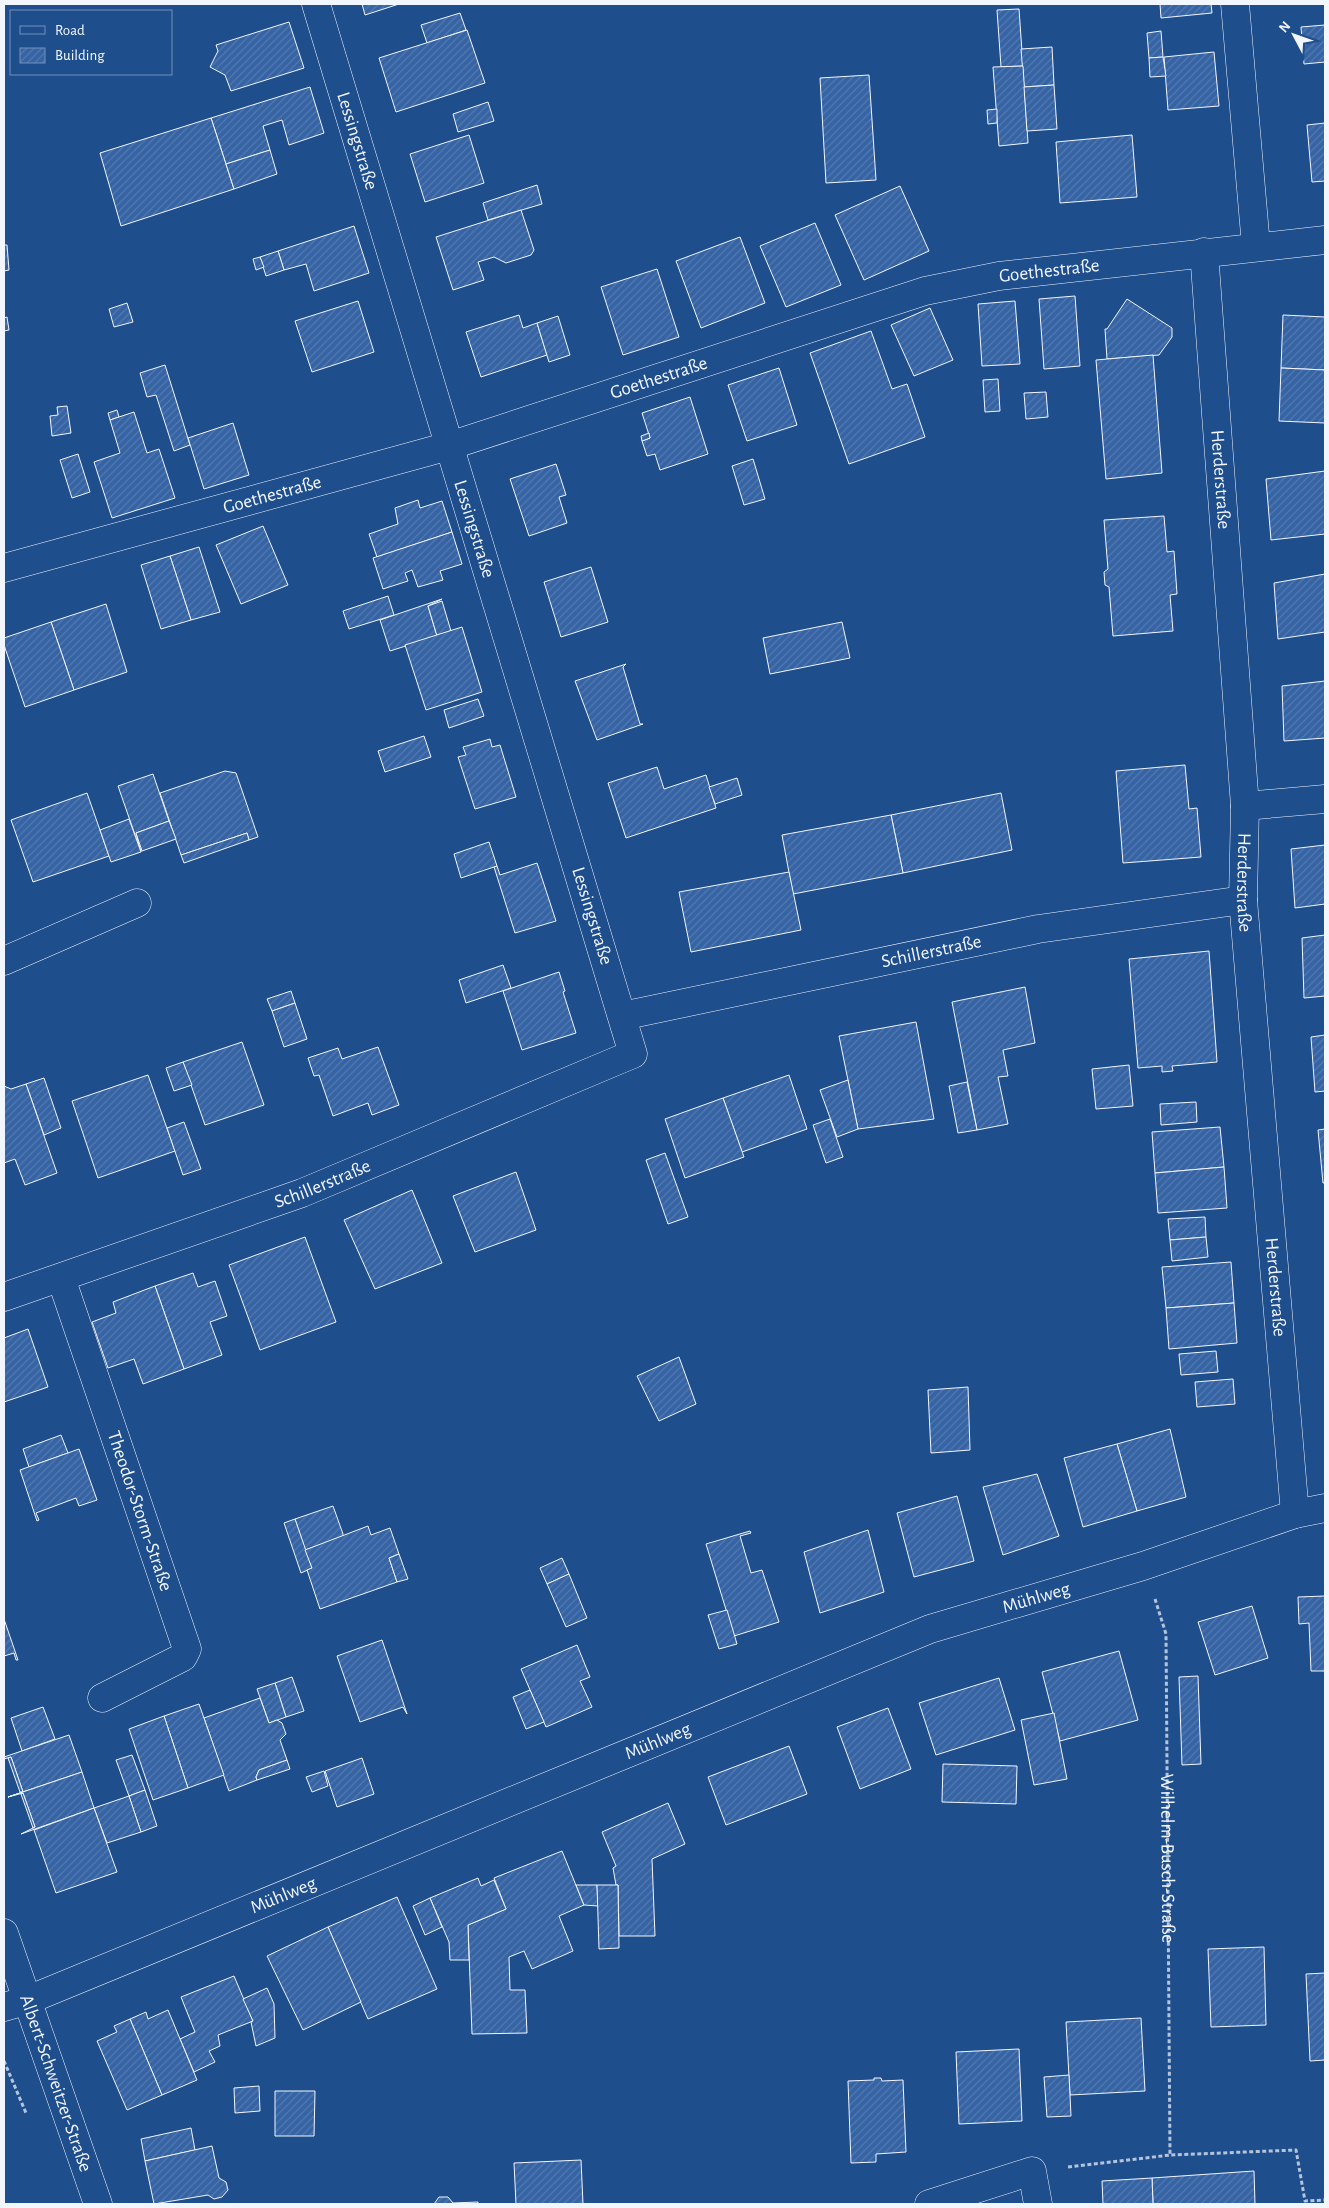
<svg xmlns="http://www.w3.org/2000/svg" width="1329" height="2208" font-family="'Alegreya Sans',sans-serif">
<style>
.building{fill:url(#building-hatch);stroke:#f2f6ff}
.lines{fill:none;stroke-linecap:round;stroke-linejoin:round}
.street-casing{stroke:#f2f6ff;stroke-width:29}
.path{stroke:#b3c4dc;stroke-width:3;stroke-dasharray:4 2.5;stroke-linecap:butt}
.street{stroke:#1f4e8c;stroke-width:28}
.labels{text-anchor:middle;dominant-baseline:central;stroke-width:4;stroke-linejoin:round;paint-order:stroke}
.street-label{font-size:19px;fill:#f2f6ff;stroke:#1f4e8c}
</style>
<defs>
<pattern id="building-hatch" width="6" height="6" patternUnits="userSpaceOnUse" patternTransform="scale(1.25)"><rect width="6" height="6" fill="#3563a3"/><path d="M-1 1l2-2M0 6l6-6M5 7l2-2" fill="none" stroke="#537ab1"/></pattern>
</defs>
<rect width="100%" height="100%" fill="#1f4e8c"/>
<g class="building">
<path d="M362,4H399L365,15Z"/>
<path d="M1160,4H1211L1212,13L1161,18Z"/>
<path d="M1019,9L1023,66L1001,67L997,10Z"/>
<path d="M460,13L466,30L427,43L421,25Z"/>
<path d="M289,22L304,68L231,91L225,75L210,67L218,51L216,45Z"/>
<path d="M1325,25V62L1304,64L1301,27Z"/>
<path d="M467,30L485,83L396,112L379,58Z"/>
<path d="M1161,31L1163,57L1149,58L1147,33Z"/>
<path d="M1052,47L1054,85L1024,87L1021,49Z"/>
<path d="M1214,52L1219,106L1168,110L1164,57Z"/>
<path d="M1163,57L1166,76L1150,77L1149,58Z"/>
<path d="M1023,66L1028,143L999,146L993,67Z"/>
<path d="M869,75L876,180L826,183L820,78Z"/>
<path d="M1054,85L1057,129L1027,131L1024,87Z"/>
<path d="M310,87L324,133L289,145L282,120L263,126L270,150L226,164L211,118Z"/>
<path d="M488,102L494,121L458,132L453,114Z"/>
<path d="M997,109V123L988,124L987,110Z"/>
<path d="M211,118L234,189L121,226L100,153Z"/>
<path d="M1325,123V181L1312,182L1307,125Z"/>
<path d="M469,135L484,183L425,202L410,154Z"/>
<path d="M1132,135L1137,197L1060,203L1056,142Z"/>
<path d="M270,150L277,174L234,189L226,164Z"/>
<path d="M537,185L542,204L488,220L483,203Z"/>
<path d="M900,186L929,251L864,280L835,215Z"/>
<path d="M521,210L534,250L531,255L506,263L494,257L478,262L484,280L453,290L436,237Z"/>
<path d="M815,223L841,285L786,307L760,246Z"/>
<path d="M354,226L369,273L314,291L306,264L284,270L278,251Z"/>
<path d="M740,237L765,303L701,328L676,261Z"/>
<path d="M4,245H7L9,270L4,271Z"/>
<path d="M278,251L284,270L266,276L260,257Z"/>
<path d="M260,257L264,267L256,270L253,259Z"/>
<path d="M657,269L679,337L623,355L601,287Z"/>
<path d="M1075,296L1080,366L1044,369L1039,299Z"/>
<path d="M1127,299L1172,328V337L1159,355L1107,359L1105,329H1107Z"/>
<path d="M358,301L374,352L312,372L295,321Z"/>
<path d="M1015,301L1020,364L982,366L978,304Z"/>
<path d="M127,303L133,322L114,327L109,309Z"/>
<path d="M930,308L953,360L914,376L891,325Z"/>
<path d="M519,315L523,328L537,323L547,355L481,377L466,332Z"/>
<path d="M1283,315L1325,317V370L1281,368Z"/>
<path d="M558,316L570,355L549,362L537,323Z"/>
<path d="M7,317L9,330L4,331V318Z"/>
<path d="M871,331L892,389L907,384L925,437L849,464L810,353Z"/>
<path d="M1153,355L1162,473L1106,479L1096,360Z"/>
<path d="M165,365L190,445L174,451L156,395L147,397L140,373Z"/>
<path d="M779,368L797,425L747,441L728,385Z"/>
<path d="M1281,368L1325,370V423L1279,421Z"/>
<path d="M998,379L1000,411L985,412L983,380Z"/>
<path d="M1046,392L1048,417L1026,419L1024,393Z"/>
<path d="M690,397L708,454L660,470L655,454L647,456L642,441L650,438L642,413Z"/>
<path d="M67,406L71,433L52,436L50,416L58,415L57,407Z"/>
<path d="M117,410L119,417L110,420L108,413Z"/>
<path d="M134,412L147,453L159,449L175,498L112,518L94,462L120,453L110,420Z"/>
<path d="M233,423L249,475L204,489L188,438Z"/>
<path d="M649,433L650,438L642,441L641,436Z"/>
<path d="M78,454L90,492L72,498L60,460Z"/>
<path d="M753,459L765,499L744,505L732,466Z"/>
<path d="M556,464L566,495L559,497L567,523L529,536L510,479Z"/>
<path d="M1325,471V534L1271,540L1266,479Z"/>
<path d="M418,500L420,508L442,501L452,532L377,557L369,534L398,524L395,508Z"/>
<path d="M1164,516L1167,552L1174,551L1177,594L1170,595L1173,631L1113,636L1109,587L1105,585L1104,572L1108,569L1104,520Z"/>
<path d="M263,526L288,585L241,604L216,545Z"/>
<path d="M452,532L462,564L440,571L443,580L418,587L412,570L405,573L408,581L383,589L373,558Z"/>
<path d="M199,547L220,612L191,620L170,556Z"/>
<path d="M170,556L191,620L161,629L141,565Z"/>
<path d="M591,567L608,622L561,637L544,582Z"/>
<path d="M1325,574V632L1278,639L1274,583Z"/>
<path d="M388,596L394,615L349,629L343,611Z"/>
<path d="M442,599L428,606L437,636L390,651L380,620Z"/>
<path d="M442,601L451,631L437,636L428,606Z"/>
<path d="M106,604L127,672L74,690L51,622Z"/>
<path d="M51,622L74,690L25,707L4,645V638Z"/>
<path d="M842,622L850,658L770,674L763,638Z"/>
<path d="M462,627L482,692L426,710L405,645Z"/>
<path d="M626,664L623,667L640,724H643L597,740L575,681Z"/>
<path d="M1325,681V738L1284,741L1282,686Z"/>
<path d="M478,699L484,716L449,728L444,710Z"/>
<path d="M424,736L431,757L385,772L378,751Z"/>
<path d="M490,739L492,747L500,745L516,797L475,809L458,757L466,755L463,747Z"/>
<path d="M1185,765L1189,809L1197,808L1201,857L1123,863L1116,771Z"/>
<path d="M657,767L664,789L706,775L716,808L626,838L608,783Z"/>
<path d="M225,771L236,773L258,837L249,840L247,833L181,855L160,793Z"/>
<path d="M153,774L169,821L136,833L141,852L118,786Z"/>
<path d="M737,778L742,795L715,804L709,787Z"/>
<path d="M87,793L109,856L33,882L11,820Z"/>
<path d="M1001,793L1012,850L903,873L891,815Z"/>
<path d="M891,815L903,873L793,894L782,835Z"/>
<path d="M129,819L141,852L111,862L100,830Z"/>
<path d="M169,821L176,839L142,851L136,833Z"/>
<path d="M247,833L249,840L184,863L181,855Z"/>
<path d="M489,842L497,866L461,878L454,854Z"/>
<path d="M1325,845V904L1295,908L1291,849Z"/>
<path d="M537,863L556,921L515,933L494,867L497,866L500,875Z"/>
<path d="M789,872L801,930L691,952L679,892Z"/>
<path d="M1325,935V996L1304,998L1302,938Z"/>
<path d="M1209,951L1217,1062L1172,1066L1173,1071L1162,1072V1066L1138,1068L1129,959Z"/>
<path d="M503,965L511,988L466,1003L459,980Z"/>
<path d="M559,972L565,991L563,992L576,1033L522,1050L503,991Z"/>
<path d="M1025,987L1035,1043L1003,1050L1008,1076L998,1077L1008,1124L977,1130L952,1002Z"/>
<path d="M291,991L295,1003L272,1011L267,999Z"/>
<path d="M295,1003L307,1039L284,1047L272,1011Z"/>
<path d="M916,1022L934,1119L858,1129L839,1036Z"/>
<path d="M1325,1035V1091L1315,1092L1311,1037Z"/>
<path d="M242,1042L264,1105L205,1125L183,1062Z"/>
<path d="M378,1047L399,1105L372,1115L368,1103L333,1116L319,1075L314,1076L308,1058L338,1048L342,1059Z"/>
<path d="M183,1062L192,1085L174,1091L166,1068Z"/>
<path d="M1129,1065L1133,1106L1096,1109L1092,1069Z"/>
<path d="M148,1075L175,1151L98,1178L72,1101Z"/>
<path d="M789,1075L807,1129L742,1152L723,1098Z"/>
<path d="M44,1078L61,1128L44,1135L26,1084Z"/>
<path d="M848,1080L858,1129L837,1137L820,1090Z"/>
<path d="M967,1082L977,1130L958,1133L949,1086Z"/>
<path d="M26,1084L57,1173L25,1185L15,1159L4,1163V1086L11,1089Z"/>
<path d="M723,1098L744,1157L685,1178L665,1119Z"/>
<path d="M1196,1102L1197,1122L1161,1125L1160,1104Z"/>
<path d="M830,1119L843,1157L826,1163L813,1125Z"/>
<path d="M184,1122L201,1169L183,1175L167,1128Z"/>
<path d="M1220,1127L1224,1167L1155,1173L1152,1132Z"/>
<path d="M1325,1129V1183H1323L1318,1130Z"/>
<path d="M665,1153L688,1217L668,1224L646,1160Z"/>
<path d="M1224,1167L1227,1208L1158,1213L1155,1173Z"/>
<path d="M516,1172L536,1230L475,1252L453,1196Z"/>
<path d="M412,1190L442,1263L375,1289L344,1220Z"/>
<path d="M1205,1217L1206,1237L1170,1240L1168,1219Z"/>
<path d="M305,1237L336,1322L260,1350L229,1265Z"/>
<path d="M1206,1237L1208,1257L1172,1261L1170,1240Z"/>
<path d="M1231,1262L1234,1303L1166,1308L1162,1267Z"/>
<path d="M193,1273L198,1287L215,1281L227,1316L210,1322L222,1355L184,1369L155,1286Z"/>
<path d="M155,1286L184,1369L143,1384L134,1359L108,1368L92,1322L116,1313L113,1302Z"/>
<path d="M1234,1303L1237,1343L1169,1349L1166,1308Z"/>
<path d="M28,1329L48,1387L4,1402V1338Z"/>
<path d="M1216,1351L1218,1372L1181,1375L1179,1354Z"/>
<path d="M679,1357L696,1404L659,1421L637,1376Z"/>
<path d="M1233,1379L1235,1404L1197,1407L1195,1382Z"/>
<path d="M968,1387L970,1450L931,1453L928,1390Z"/>
<path d="M1170,1429L1186,1497L1137,1511L1117,1444Z"/>
<path d="M61,1435L68,1453L29,1467L23,1449Z"/>
<path d="M1117,1444L1137,1511L1083,1527L1064,1458Z"/>
<path d="M79,1449L97,1500L79,1506L76,1498L36,1513L39,1520L37,1521L20,1470Z"/>
<path d="M1037,1474L1059,1536L1003,1555L983,1487Z"/>
<path d="M957,1496L974,1561L914,1577L897,1513Z"/>
<path d="M333,1506L343,1534L342,1538L305,1550L295,1519Z"/>
<path d="M295,1519L312,1568L301,1573L284,1523Z"/>
<path d="M368,1526L371,1535L390,1528L399,1554L389,1558L397,1582L320,1609L307,1570L312,1568L305,1550Z"/>
<path d="M868,1530L884,1592L820,1613L804,1552Z"/>
<path d="M750,1531L751,1533L740,1536L751,1573L762,1570L779,1622L734,1636L706,1544Z"/>
<path d="M399,1554L408,1579L397,1582L389,1558Z"/>
<path d="M562,1558L569,1574L547,1584L540,1568Z"/>
<path d="M569,1574L587,1618L566,1627L547,1584Z"/>
<path d="M1325,1596V1671H1311L1309,1623L1299,1624L1298,1597Z"/>
<path d="M1252,1606L1268,1658L1215,1675L1198,1622Z"/>
<path d="M727,1610L737,1644L719,1649L708,1615Z"/>
<path d="M4,1619L18,1660H16L14,1653L4,1656Z"/>
<path d="M382,1640L407,1714L403,1707L360,1722L337,1656Z"/>
<path d="M577,1645L590,1677L580,1681L592,1707L546,1727L521,1669Z"/>
<path d="M1119,1651L1138,1720L1060,1741L1042,1672Z"/>
<path d="M1198,1676L1201,1764L1182,1765L1179,1677Z"/>
<path d="M292,1677L304,1711L286,1717L275,1683Z"/>
<path d="M999,1678L1015,1730L936,1755L919,1703Z"/>
<path d="M275,1683L286,1717L269,1723L257,1689Z"/>
<path d="M530,1690L544,1722L526,1729L513,1697Z"/>
<path d="M260,1698L269,1723L277,1720L282,1723L286,1734L280,1740L287,1760L259,1770L256,1777L257,1780L229,1791L204,1718Z"/>
<path d="M199,1704L224,1775L188,1788L164,1716Z"/>
<path d="M43,1707L55,1739L22,1751L11,1718Z"/>
<path d="M888,1708L911,1769L860,1789L837,1727Z"/>
<path d="M1054,1713L1067,1779L1034,1785L1021,1720Z"/>
<path d="M164,1716L188,1788L153,1800L129,1729Z"/>
<path d="M69,1735L82,1772L8,1797L23,1792L11,1757L4,1759V1757Z"/>
<path d="M789,1746L807,1794L726,1825L708,1777Z"/>
<path d="M132,1755L145,1790L129,1796L116,1760Z"/>
<path d="M11,1757L23,1792H20L8,1758Z"/>
<path d="M362,1758L374,1794L337,1807L325,1771Z"/>
<path d="M287,1760L290,1769L257,1780L256,1777L259,1770Z"/>
<path d="M943,1764L1017,1766L1016,1804L942,1802Z"/>
<path d="M324,1771L328,1786L312,1792L306,1777Z"/>
<path d="M82,1772L94,1808L21,1834L35,1827L23,1793L8,1797Z"/>
<path d="M145,1790L157,1826L141,1832L129,1796Z"/>
<path d="M23,1793L35,1827L33,1828L21,1794Z"/>
<path d="M129,1796L141,1832L107,1843L94,1808Z"/>
<path d="M668,1803L685,1844L652,1859L655,1936H619L618,1885H616L613,1868L616,1866L602,1832Z"/>
<path d="M94,1808L117,1872L56,1893L34,1830Z"/>
<path d="M562,1851L584,1905L559,1916L573,1951L532,1969L524,1951L509,1957L510,1990H525L527,2033L472,2034L468,1925L506,1909L494,1878Z"/>
<path d="M478,1878L481,1886L494,1880L506,1909L468,1925L469,1960H450L449,1942L430,1898Z"/>
<path d="M576,1885H597L598,1906L584,1905Z"/>
<path d="M597,1885H618L619,1948L599,1949Z"/>
<path d="M397,1897L437,1989L368,2019L328,1927Z"/>
<path d="M430,1898L442,1927L425,1935L413,1906Z"/>
<path d="M328,1927L361,2002L303,2030L267,1956Z"/>
<path d="M1264,1947L1266,2025L1211,2027L1208,1949Z"/>
<path d="M1325,1973V2060L1310,2061L1306,1974Z"/>
<path d="M234,1976L253,2021L218,2035L220,2046L209,2051L215,2062L194,2072L180,2039L195,2032L181,1997Z"/>
<path d="M267,1988L274,2004L275,2038L256,2046L251,2022L253,2021L243,1999Z"/>
<path d="M168,2010L197,2080L162,2095L130,2019L146,2012L148,2019Z"/>
<path d="M1141,2018L1145,2091L1070,2095L1066,2022Z"/>
<path d="M130,2019L162,2095L127,2110L97,2041L117,2032L114,2026Z"/>
<path d="M1019,2049L1022,2121L959,2124L956,2052Z"/>
<path d="M1069,2075L1071,2116L1047,2117L1044,2077Z"/>
<path d="M874,2078H881L882,2081L903,2080L906,2152L876,2154V2162L851,2163L848,2081L874,2080Z"/>
<path d="M259,2086L260,2111L235,2113L234,2088Z"/>
<path d="M275,2091H315L314,2136H275Z"/>
<path d="M191,2128L195,2150L145,2161L141,2139Z"/>
<path d="M212,2146L219,2178L226,2182L228,2190L222,2197L214,2199L208,2195L154,2204L145,2161Z"/>
<path d="M581,2160L583,2204H516L514,2163Z"/>
<path d="M1254,2171L1255,2204H1153L1152,2178Z"/>
<path d="M1152,2178L1153,2204H1103L1102,2181Z"/>
<path d="M439,2197H448L453,2203L478,2202V2204H421H434Z"/>
</g>
<g class="lines">
<defs>
<g id="street">
<path d="M1235,4L1256,246"/>
<path id="s2" d="M1204,252L1245,806L1243,900L1295,1514"/>
<path id="s3" d="M4,568L449,446L925,291L999,276L1325,240"/>
<path d="M1245,806L1325,799"/>
<path d="M4,961L137,903"/>
<path id="s4" d="M622,1016L1038,929L1243,900"/>
<path id="s5" d="M61,1278L187,1649L183,1657L102,1698"/>
<path id="s6" d="M4,1297L302,1193L633,1054L316,4"/>
<path id="s7" d="M4,1933L98,2204"/>
<path id="s8" d="M4,2007L28,2000L930,1629L1143,1566L1295,1514L1325,1508"/>
<path d="M929,2204L1032,2171L1038,2204"/>
</g>
</defs>
<use href="#street" class="street-casing"/>
<g class="path">
<path id="s1" d="M1155,1599L1166,1634L1170,2155L1296,2150L1305,2201L1325,2200"/>
<path d="M4,2061L26,2113"/>
<path d="M1068,2167L1170,2155"/>
</g>
<use href="#street" class="street"/>
</g>
<g class="labels">
<g class="street-label">
<text transform="translate(357 141) rotate(73)">Lessingstraße</text>
<text stroke="none"><textPath href="#s3" startOffset="1088">Goethestraße</textPath></text>
<text stroke="none"><textPath href="#s3" startOffset="682">Goethestraße</textPath></text>
<text stroke="none"><textPath href="#s2" startOffset="228">Herderstraße</textPath></text>
<text stroke="none"><textPath href="#s3" startOffset="278">Goethestraße</textPath></text>
<text transform="translate(474 529) rotate(73)">Lessingstraße</text>
<text stroke="none"><textPath href="#s2" startOffset="632">Herderstraße</textPath></text>
<text transform="translate(592 916) rotate(73)">Lessingstraße</text>
<text stroke="none"><textPath href="#s4" startOffset="316">Schillerstraße</textPath></text>
<text stroke="none"><textPath href="#s6" startOffset="338">Schillerstraße</textPath></text>
<text stroke="none"><textPath href="#s2" startOffset="1038">Herderstraße</textPath></text>
<text stroke="none"><textPath href="#s5" startOffset="246">Theodor-Storm-Straße</textPath></text>
<text stroke="none"><textPath href="#s8" startOffset="1111">Mühlweg</textPath></text>
<text stroke="none"><textPath href="#s8" startOffset="706">Mühlweg</textPath></text>
<text stroke="none"><textPath href="#s1" startOffset="261">Wilhelm-Busch-Straße</textPath></text>
<text stroke="none"><textPath href="#s8" startOffset="301">Mühlweg</textPath></text>
<text stroke="none"><textPath href="#s7" startOffset="159">Albert-Schweitzer-Straße</textPath></text>
</g>
</g>
<rect width="1329" height="2208" fill="none" stroke="#f2f6ff" stroke-width="10"/>
<rect x="10" y="10" width="162" height="65" fill="#1f4e8c" stroke="#7391ba"/>
<rect x="20" y="26" width="25" height="8" fill="#1f4e8c" stroke="#7391ba"/>
<text x="55" y="35" font-size="15" fill="#f2f6ff">Road</text>
<rect x="20" y="48" width="25" height="15" fill="url(#building-hatch)" stroke="#7391ba"/>
<text x="55" y="60" font-size="15" fill="#f2f6ff">Building</text>
<g transform="translate(1294 35) rotate(311)" stroke="#1f4e8c" stroke-width="4" paint-order="stroke">
<path d="M0-4L9 19L0 12L-9 19Z" fill="#f2f6ff"/>
<text y="-8" font-size="14" font-weight="bold" text-anchor="middle" fill="#f2f6ff">N</text>
</g>
</svg>
